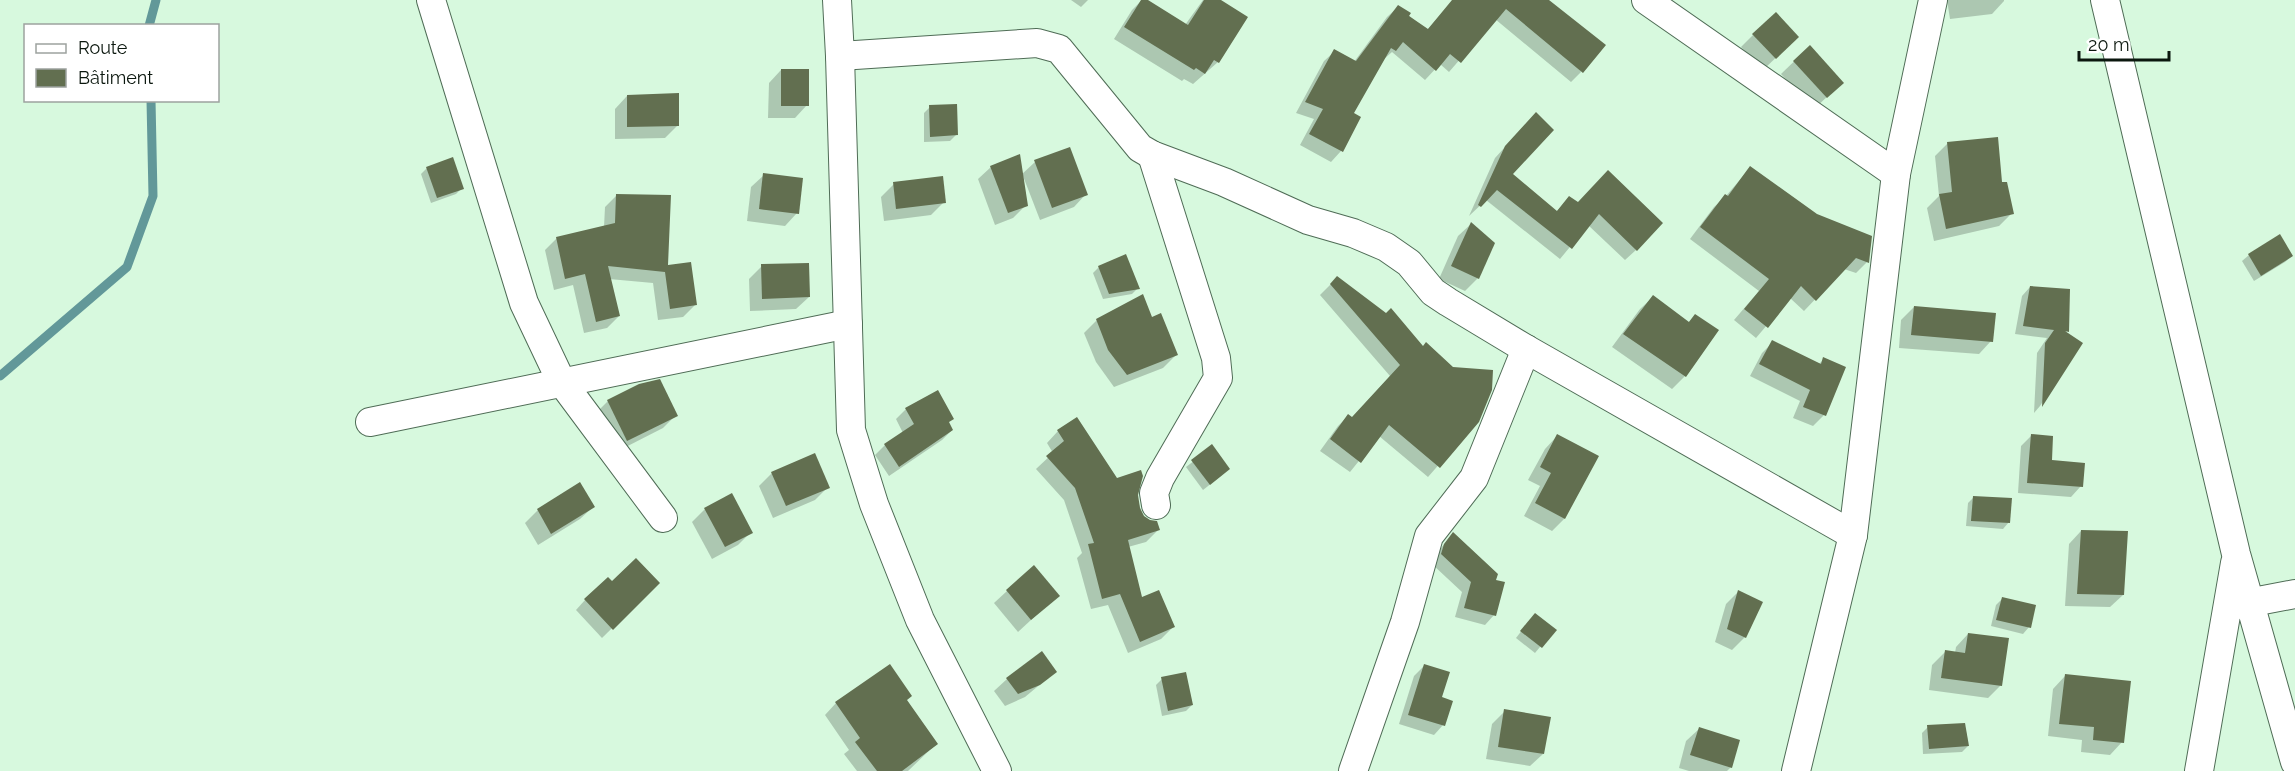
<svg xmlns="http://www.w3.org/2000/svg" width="2295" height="771" font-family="Raleway,sans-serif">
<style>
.shadow{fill:#0003}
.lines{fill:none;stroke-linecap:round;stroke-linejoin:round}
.stream{stroke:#629899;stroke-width:9}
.building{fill:#626f50}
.street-casing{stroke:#4f6c56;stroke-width:30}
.street{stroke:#fff;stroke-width:28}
</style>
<rect width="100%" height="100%" fill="#d7f9de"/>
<g class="shadow">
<path d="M1071,0H1088L1081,7Z"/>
<path d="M1142,0H1146L1185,25L1203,0H1218V62L1193,84L1184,79L1182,81L1114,39L1132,10Z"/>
<path d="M1461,0H1547L1581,72L1571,82L1495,19L1449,72L1440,64L1425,80L1392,52L1383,60L1352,114L1359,118L1341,151L1331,162L1300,145L1314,119L1296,113L1324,61L1335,51L1354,62L1387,17L1398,7L1427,30L1445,10Z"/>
<path d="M1947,0H2004V1L1992,14L1950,19Z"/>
<path d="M1753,35L1784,50L1762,71L1741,47Z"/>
<path d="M1809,47L1829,95L1814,109L1781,74Z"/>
<path d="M781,70L807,105L795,118H768L769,83Z"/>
<path d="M627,96L678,125L665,138L615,139V109Z"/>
<path d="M930,107L956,135L950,141L924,142V113Z"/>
<path d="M1525,125L1511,174L1556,212L1569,198L1577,204L1597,183L1636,250L1625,260L1588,225L1560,259L1486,200L1469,216L1495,158Z"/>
<path d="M1948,143L2012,213L1999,226L1934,241L1927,208L1939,196L1935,156Z"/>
<path d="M1035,162L1086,194L1074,207L1040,220L1023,176L1026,205L1013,218L995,225L978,179L991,167L1021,175Z"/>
<path d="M427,168L462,188L456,194L431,203L421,174Z"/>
<path d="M1750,168L1867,262L1856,273L1844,269L1804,311L1790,298L1756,338L1734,320L1759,291L1690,239L1714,207L1726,196Z"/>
<path d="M764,175L797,213L785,226L747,221L751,187Z"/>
<path d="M894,184L944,202L931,215L884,221L881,197Z"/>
<path d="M617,195L695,305L683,317L658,320L653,283L609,279L619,316L607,328L584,333L573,285L554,290L545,250L557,238L604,227L605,207Z"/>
<path d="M1471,224L1478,278L1465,291L1439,279L1458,236Z"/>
<path d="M2249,255L2292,256L2285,262L2254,281L2242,261Z"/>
<path d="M762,266L809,297L796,309L750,311L749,279Z"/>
<path d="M1099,267L1138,288L1132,294L1103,299L1093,273Z"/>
<path d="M1337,278L1477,421L1428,477L1379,436L1350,472L1320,451L1338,426L1348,416L1352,418L1390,376L1320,295Z"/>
<path d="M2030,287L2067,331L2065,333L2081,343L2040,406L2034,413L2037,353L2047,338L2015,334L2022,296Z"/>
<path d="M1653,297L1688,323L1695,315L1685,376L1672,389L1612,347L1640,309Z"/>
<path d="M1914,307L1991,341L1979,354L1899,348L1901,320Z"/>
<path d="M1097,320L1176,355L1163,368L1114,387L1096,362L1084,333Z"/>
<path d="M1773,342L1818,365L1824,359V415L1813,426L1793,418L1800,401L1750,376L1762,353Z"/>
<path d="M639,385L676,415L663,428L614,453L595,414L608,401Z"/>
<path d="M906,409L948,423L952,430L942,440L889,476L875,455L885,445L903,433L896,419Z"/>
<path d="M1058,431L1136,495L1143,517L1158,530L1146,542L1128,547L1141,599L1173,627L1161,639L1128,653L1108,605L1091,609L1077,558L1082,553L1064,500L1036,469L1053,453L1047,443Z"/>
<path d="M1557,436L1564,519L1552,531L1524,516L1540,486L1528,480L1545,449Z"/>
<path d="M2031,436L2050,461L2081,486L2071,497L2018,493L2021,446Z"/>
<path d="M1212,447L1222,475L1203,490L1186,467Z"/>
<path d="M772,473L828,487L815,500L773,518L759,486Z"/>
<path d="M579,485L593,507L580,519L538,545L525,523L538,510Z"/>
<path d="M1974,497L2009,522L2003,529L1966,526L1968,503Z"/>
<path d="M705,509L751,532L738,545L712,559L692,522Z"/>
<path d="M2081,531L2123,595L2110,607L2065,606L2069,544Z"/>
<path d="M1453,534L1494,615L1485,625L1455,617L1462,592L1432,564L1435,555Z"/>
<path d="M658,583L602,638L576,610L585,600Z"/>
<path d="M1007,591L1058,595L1018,632L994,603Z"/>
<path d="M1738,592L1761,603L1745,637L1732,650L1715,642L1726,604Z"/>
<path d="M2002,599L2029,627L2023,634L1991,626L1996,605Z"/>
<path d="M1529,621L1554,630L1535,653L1516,638Z"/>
<path d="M1968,634L2001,685L1988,698L1929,690L1932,665L1945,652L1955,653L1956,647Z"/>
<path d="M1424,666L1443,725L1434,735L1399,724L1414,676Z"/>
<path d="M1055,672L1025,697L1005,706L994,691L1007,679Z"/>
<path d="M2065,676L2122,742L2110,755L2081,752L2082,740L2048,736L2053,689Z"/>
<path d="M1162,679L1192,705L1186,711L1162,716L1156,685Z"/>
<path d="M906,700L936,744L908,771H857L844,754L849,750L825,715L836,703Z"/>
<path d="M1505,711L1543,754L1530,766L1486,759L1492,724Z"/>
<path d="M1928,727L1968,746L1962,752L1923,754L1922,733Z"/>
<path d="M1699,729L1731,767L1727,771H1689L1679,768L1686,741Z"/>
</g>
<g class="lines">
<g class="stream">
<path d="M149,26L156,0"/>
<path d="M0,376L127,267L153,196L151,100"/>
</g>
</g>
<g class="building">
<path d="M1141,0H1148L1188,25L1204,0H1221L1248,17L1219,63L1214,60L1205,74L1196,68L1194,70L1124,27Z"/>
<path d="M1452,0H1549L1606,45L1583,73L1506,9L1461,63L1450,54L1436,71L1403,42L1396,51L1391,48L1354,113L1361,117L1343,152L1309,134L1323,109L1305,102L1334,49L1356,61L1398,5L1411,13L1409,16L1428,29Z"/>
<path d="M1776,12L1799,37L1776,59L1752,34Z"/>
<path d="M1810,45L1844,83L1827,98L1793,61Z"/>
<rect x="781" y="69" width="28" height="37"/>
<path d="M679,93V126L627,127V95Z"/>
<path d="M957,104L958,135L930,137L929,105Z"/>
<path d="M1536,112L1554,130L1513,174L1557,211L1569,196L1578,202L1608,170L1663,223L1637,251L1599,214L1572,249L1497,190L1481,207L1478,205L1505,146Z"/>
<path d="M1998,137L2002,182H2007L2014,214L1946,229L1939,194L1952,192L1947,142Z"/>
<path d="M1070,147L1088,195L1052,208L1034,160Z"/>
<path d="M1020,154L1028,206L1008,213L990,166Z"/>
<path d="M453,157L464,189L437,198L426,167Z"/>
<path d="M1750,166L1817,214L1872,236L1869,263L1856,258L1816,301L1801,286L1768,328L1744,309L1769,279L1700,227L1725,194L1728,196Z"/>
<path d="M763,173L803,178L799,214L759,209Z"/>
<path d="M943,176L946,203L896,209L893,182Z"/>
<path d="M616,194L671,195L668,265L691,262L697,305L670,309L665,272L608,266L620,316L596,322L585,274L565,279L556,237L615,223Z"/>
<path d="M1471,222L1495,243L1479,279L1451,266Z"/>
<path d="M2280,234L2293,256L2261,276L2248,254Z"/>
<path d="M1126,254L1140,289L1109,294L1098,266Z"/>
<path d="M809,263L810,297L762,299L761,264Z"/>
<path d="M1337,276L1386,313L1391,308L1423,346L1426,342L1453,367L1493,370L1492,390L1479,422L1440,468L1389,425L1361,463L1330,439L1348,414L1352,417L1400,365L1330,284Z"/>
<path d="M2030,286L2070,289L2069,332L2065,331L2083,343L2042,407L2045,343L2054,330L2023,326Z"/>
<path d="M1143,294L1152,317L1161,313L1178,355L1127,375L1108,350L1096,319Z"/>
<path d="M1653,295L1689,322L1695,314L1719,330L1686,377L1623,334Z"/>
<path d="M1914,306L1996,313L1993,342L1911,335Z"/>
<path d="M1772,340L1821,364L1823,357L1846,367L1826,416L1803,407L1810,390L1759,364Z"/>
<path d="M660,379L678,416L627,441L607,400L639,384Z"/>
<path d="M938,390L954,419L949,422L953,430L899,467L884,444L914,424L905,408Z"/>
<path d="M1077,417L1117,478L1141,470L1143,476L1138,495L1140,508L1144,516L1150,520L1157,521L1160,530L1128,540L1142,597L1159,590L1175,627L1140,642L1120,594L1102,599L1088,544L1094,543L1075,488L1046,456L1064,441L1057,430Z"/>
<path d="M1557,434L1599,456L1565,519L1535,503L1551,473L1540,467Z"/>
<path d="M2031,434L2053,436L2052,460L2085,463L2083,487L2027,483Z"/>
<path d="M1212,444L1230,469L1210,485L1191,460Z"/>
<path d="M815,453L830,488L786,506L771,472Z"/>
<path d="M580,482L595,507L551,534L537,509Z"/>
<path d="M732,493L753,533L725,547L704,508Z"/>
<path d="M1973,496L2012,498L2010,523L1971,521Z"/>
<path d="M2081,530L2128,531L2124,595L2077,594Z"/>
<path d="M1453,532L1498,574L1496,580L1505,582L1496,616L1464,608L1471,582L1441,554L1444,544Z"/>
<path d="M636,558L660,583L613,630L584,599L608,577L612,581Z"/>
<path d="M1034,565L1060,596L1031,620L1006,590Z"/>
<path d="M1738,590L1763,602L1746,638L1727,629Z"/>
<path d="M2002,597L2036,605L2031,628L1996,620Z"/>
<path d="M1535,613L1557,630L1542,648L1520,631Z"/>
<path d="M1968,633L2009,638L2002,686L1941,678L1945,650L1965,653Z"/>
<path d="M1042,651L1057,672L1040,685L1018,694L1006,678Z"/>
<path d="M890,664L912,696L907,700L938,744L902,771H877L855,742L860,738L835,702Z"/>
<path d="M1424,664L1450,672L1442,697L1453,701L1445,726L1408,715Z"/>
<path d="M1186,672L1193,705L1168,711L1161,677Z"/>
<path d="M2065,674L2131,681L2124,743L2093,740L2094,727L2059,724Z"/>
<path d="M1504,709L1551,717L1544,754L1498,747Z"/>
<path d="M1965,723L1969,746L1929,749L1927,725Z"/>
<path d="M1699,727L1740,740L1732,768L1690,755Z"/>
</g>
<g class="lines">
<defs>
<g id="street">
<path d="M431,0L524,303L561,381L663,518"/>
<path d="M837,0L840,56L851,430L874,504L920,620L997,771"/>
<path d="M1646,0L1896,174"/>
<path d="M2105,0L2236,554L2295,762"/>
<path d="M840,56L1037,43L1059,49L1140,148L1152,155L1224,182L1308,220L1353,233L1386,247L1409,263L1433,292L1448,302L1526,349L1853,535"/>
<path d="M1152,155L1216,358L1218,378L1160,478L1154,493L1156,505"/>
<path d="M370,422L848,324"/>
<path d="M2232,606L2295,594"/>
<path d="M1353,771L1405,622L1429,536L1474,478L1526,349"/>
<path d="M1796,771L1853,535L1896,174L1933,0"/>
<path d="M2199,771L2235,563"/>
</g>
</defs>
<use href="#street" class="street-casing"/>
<use href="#street" class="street"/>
</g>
<rect x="24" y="24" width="195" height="78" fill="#ffffff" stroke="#9da29f" stroke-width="1.5"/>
<rect x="36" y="44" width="30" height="9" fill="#ffffff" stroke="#9da29f" stroke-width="1.5"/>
<text x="78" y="54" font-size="18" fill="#0b170e">Route</text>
<rect x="36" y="69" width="30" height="18" fill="#626f50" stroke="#9da29f" stroke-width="1.5"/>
<text x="78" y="84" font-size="18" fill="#0b170e">Bâtiment</text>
<path d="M2079 51v9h90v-9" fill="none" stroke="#0b170e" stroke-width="3"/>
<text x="2088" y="51" font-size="18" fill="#0b170e" stroke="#ffffff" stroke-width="4.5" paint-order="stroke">20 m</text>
</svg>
